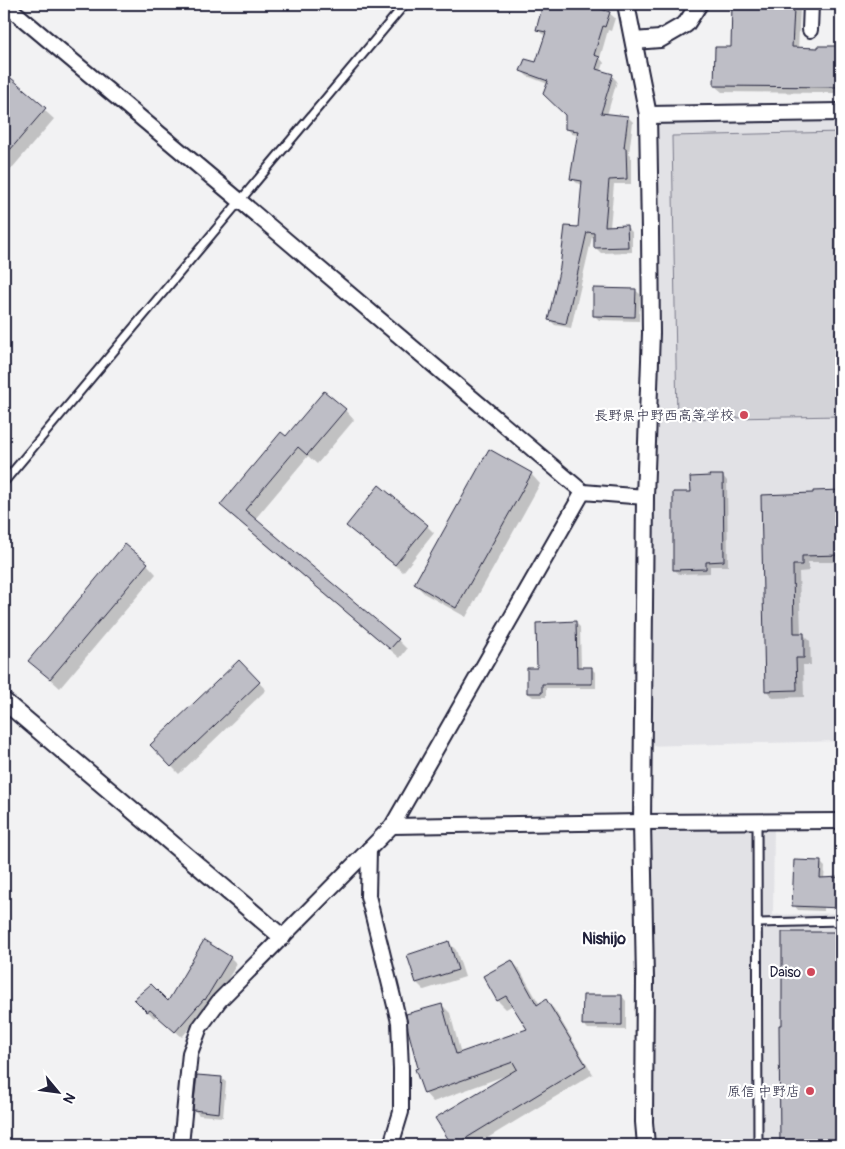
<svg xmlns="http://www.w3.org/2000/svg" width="845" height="1149" font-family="Pangolin,'Klee One',sans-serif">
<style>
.built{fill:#e2e2e6}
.green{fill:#d3d3d8;stroke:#7a7a8a}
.shadow{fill:#0003}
.building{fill:#bebec6;stroke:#22223b}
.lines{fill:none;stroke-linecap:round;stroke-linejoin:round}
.service-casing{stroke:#22223b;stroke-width:11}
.minor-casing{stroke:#22223b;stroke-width:18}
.tertiary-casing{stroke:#22223b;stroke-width:20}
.service{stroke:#fff;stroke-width:7}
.minor{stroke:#fff;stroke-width:14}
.tertiary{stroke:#fff;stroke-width:16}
.poi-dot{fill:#d1495b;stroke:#fff;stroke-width:2}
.labels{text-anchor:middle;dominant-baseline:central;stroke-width:4.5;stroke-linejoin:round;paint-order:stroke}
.poi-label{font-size:14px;fill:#22223b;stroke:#fff;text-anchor:end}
.quarter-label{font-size:16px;font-weight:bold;fill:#22223b;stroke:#fff}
</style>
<rect width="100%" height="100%" fill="#f2f2f3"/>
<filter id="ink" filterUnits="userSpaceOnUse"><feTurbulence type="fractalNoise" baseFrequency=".02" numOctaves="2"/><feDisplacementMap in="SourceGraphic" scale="10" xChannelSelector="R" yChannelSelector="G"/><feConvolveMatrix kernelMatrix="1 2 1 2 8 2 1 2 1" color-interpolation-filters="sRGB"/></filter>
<g filter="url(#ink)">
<g class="built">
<path d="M841,112V741L643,746L648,115Z"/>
<path d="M774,821L773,915L841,913V1145H646L642,822Z"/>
</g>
<path class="green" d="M841,132V416L677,419L672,136Z"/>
<g class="shadow">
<path d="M544,4H603L601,9L609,13L615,18L611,31L608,30L600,58L604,63L601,72L612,76L617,81L607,115L628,117L633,122L629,153L631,155V184H614L610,227H627L632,232V252L601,253L595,247L596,238L592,237L571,328L555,325L550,320L579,229L583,185L577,183L571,178L578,135L572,134L567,128L566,115L548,84L527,76L522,71L536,64L546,35L542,34L537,29Z"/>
<path d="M733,4H758V9L780,10V4H804V9H800L798,49H819V48L841,47V100L835,93L722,92L715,86L733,48Z"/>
<path d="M837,4H841V12L837,8Z"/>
<path d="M4,74L54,119L7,174L4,172Z"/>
<path d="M635,290L640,294L639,321L599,320L594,315Z"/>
<path d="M345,410L354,420L317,464L308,456L255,519L398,640L407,649L400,658L231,515L221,505L286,438Z"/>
<path d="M531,474L540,484L466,617L425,594L415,584Z"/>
<path d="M723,476L727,481L728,566H710V573L679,574L674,569Z"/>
<path d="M841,491V562H808L809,571L799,572L801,634H803L810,641L811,665H803L804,697L773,698L766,690L762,496L814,495V492Z"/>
<path d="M427,526L434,533L403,572L354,532Z"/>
<path d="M147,564L156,574L60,688L29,660Z"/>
<path d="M575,622L580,627L581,669L591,668L596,673V688H546V697H533L528,693L539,669Z"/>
<path d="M239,662L266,690L179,774L151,745Z"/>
<path d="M820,862L825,867L824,879H841V907H823V911L798,910L794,905Z"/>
<path d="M841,933V1145H781V1027H783V934Z"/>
<path d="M449,943L456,950L465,977L424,990L417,983L408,955Z"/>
<path d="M231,958L237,964L212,1005L210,1004L182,1037L157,1015L154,1018L136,999L168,1003Z"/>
<path d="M512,961L520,970L540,1005L546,1001L554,1009L593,1074L476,1145H453L437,1119L504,1078V1076L433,1102L425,1093L420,1068L442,1005L450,1013L461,1054L528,1030L513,1005L506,1009L498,1001L485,977Z"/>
<path d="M622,996L626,1001V1030L588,1029L584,1025Z"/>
<path d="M221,1078L226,1082L223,1117L199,1115L194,1110Z"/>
</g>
<g class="building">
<path d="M543,4H596L595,7L610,12L605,27L603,26L594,55L600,57L596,69L613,74L601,113L628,116L624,148H626L627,179L609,180L605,226L627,225L628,247L594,248V233L587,232L566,324L548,320L560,267L565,226L578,227L582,181L570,179L578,131L565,129V115L543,94L548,81L520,71L525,59L536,62L546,32L536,30Z"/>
<path d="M732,4H752V8L794,9L792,47L818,48V46H841V87L714,86L715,47H731Z"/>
<path d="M4,72L46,108L4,157Z"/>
<path d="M593,288L636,289L635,317L593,316Z"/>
<path d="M324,391L346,409L307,455L298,447L245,510L399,639L390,649L220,505L281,432L286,436Z"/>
<path d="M489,449L532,473L456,608L414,584Z"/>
<path d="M709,475H723L724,561L706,562V569L673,570V492H691L690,477L710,476Z"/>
<path d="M379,485L428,525L395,565L346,526Z"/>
<path d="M841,490V555L802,556V565H793L794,633H804V658H796L797,690L765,691L761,495L813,493V491Z"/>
<path d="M125,544L148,563L50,679L28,661Z"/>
<path d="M576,621L577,667H592V684H542V693H527V668H537L536,623Z"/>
<path d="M239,660L260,682L171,767L150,745Z"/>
<path d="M794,860L821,861L820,878L841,877V908L792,906Z"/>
<path d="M782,932H841V1145H780L779,1025H782Z"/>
<path d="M204,940L231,957L205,1000L204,999L175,1032L150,1010L147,1012L134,999L151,984L168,1001Z"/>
<path d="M449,941L458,970L416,983L407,955Z"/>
<path d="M512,960L537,1005L546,999L586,1065L455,1145H452L435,1118L517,1069L513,1062L424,1094L415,1069L418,1068L408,1030L406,1014L442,1004L456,1054L527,1029L506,996L497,1001L483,976Z"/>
<path d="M583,995H622V1025H582Z"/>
<path d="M197,1075L222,1077L219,1113L193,1110Z"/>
</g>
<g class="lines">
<defs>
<g id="service">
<path d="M4,482L405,4"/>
<path d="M757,821L758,1145"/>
<path d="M758,923L841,921"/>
</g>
<g id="minor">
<path d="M5,4L240,201L583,492"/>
<path d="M810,30L811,4"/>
<path d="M392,826L642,822L841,821"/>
<path d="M369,849L368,896L381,948L399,1022L401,1069V1112L391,1145"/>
<path d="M181,1145L190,1053L200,1027L219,1001L392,826L583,492L645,497"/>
</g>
<g id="tertiary">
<path d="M626,4L648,115L650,232L651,333L645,497L642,822L645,980L644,1122L646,1145"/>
<path d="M634,41L660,39L686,24L699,4"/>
<path d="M648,115L841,112"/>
<path d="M4,701L282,937"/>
</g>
</defs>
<use href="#service" class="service-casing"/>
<use href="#minor" class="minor-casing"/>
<use href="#tertiary" class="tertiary-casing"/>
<use href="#service" class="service"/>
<use href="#minor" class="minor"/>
<use href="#tertiary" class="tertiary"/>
</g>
</g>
<g class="poi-dot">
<circle cx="744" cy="415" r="5"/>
<circle cx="811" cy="972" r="5"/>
<circle cx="810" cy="1091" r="5"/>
</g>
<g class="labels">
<g class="poi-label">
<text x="734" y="415">長野県中野西高等学校</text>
<text x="801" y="972">Daiso</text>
<text x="800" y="1091">原信 中野店</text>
</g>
<g class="quarter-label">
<text x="604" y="939">Nishijo</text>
</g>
</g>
<rect width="845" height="1149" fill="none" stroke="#fff" stroke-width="20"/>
<rect x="10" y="10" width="825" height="1129" fill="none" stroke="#22223b" stroke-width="2" filter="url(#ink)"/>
<g transform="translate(58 1092) rotate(119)" stroke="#ffffff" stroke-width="4" paint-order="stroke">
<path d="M0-4L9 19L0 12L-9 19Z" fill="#22223b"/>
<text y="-8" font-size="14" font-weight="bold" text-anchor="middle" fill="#22223b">N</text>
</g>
</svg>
